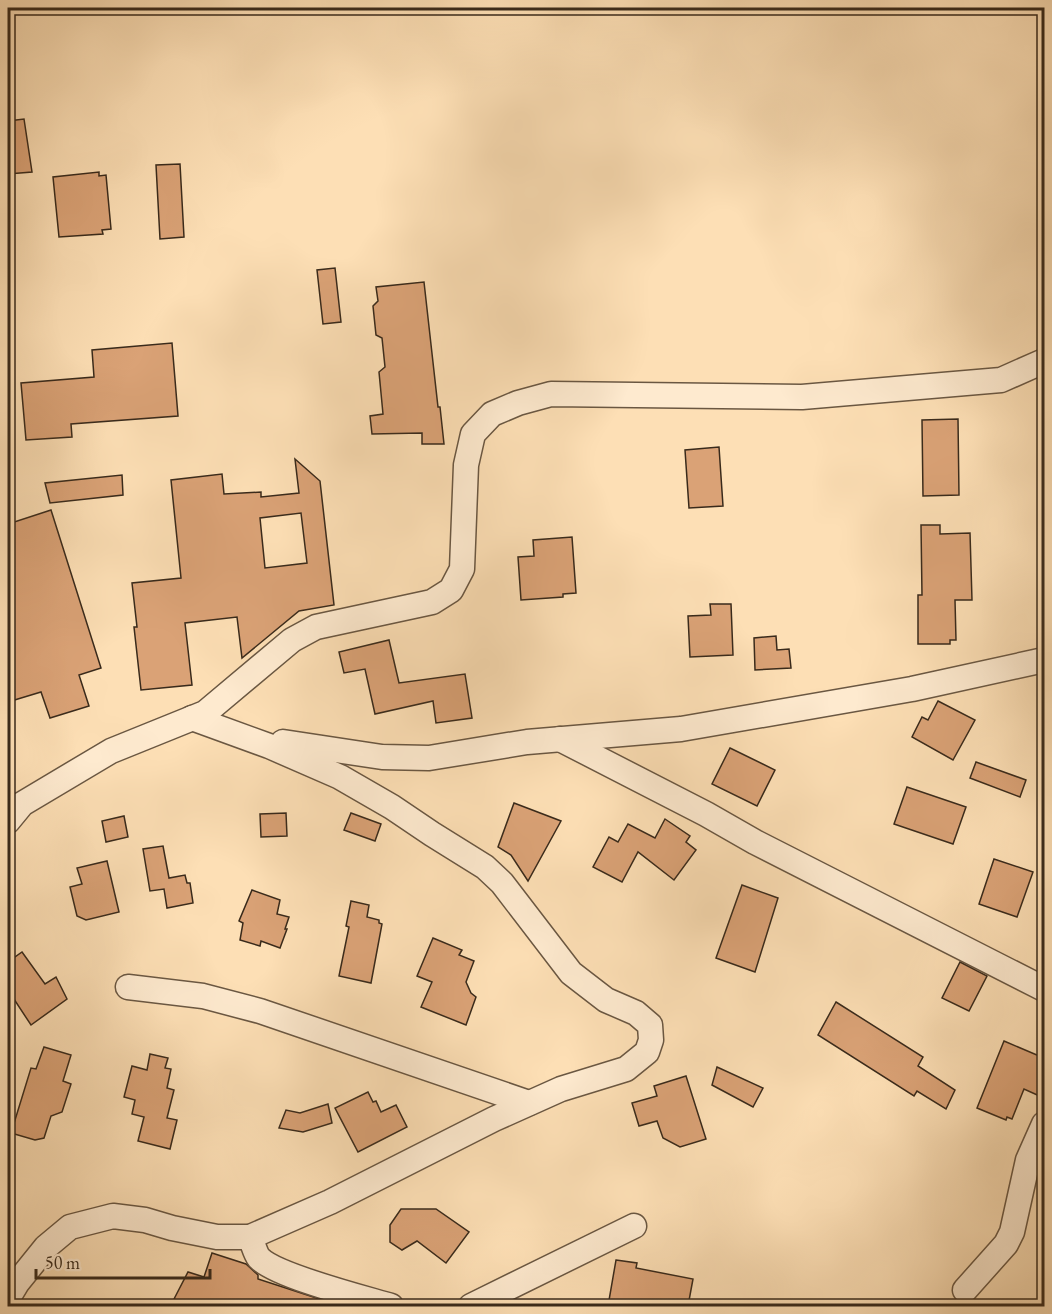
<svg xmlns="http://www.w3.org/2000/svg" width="1052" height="1314" font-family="'EB Garamond',serif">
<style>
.building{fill:#daa276;stroke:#392a1b;stroke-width:1.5;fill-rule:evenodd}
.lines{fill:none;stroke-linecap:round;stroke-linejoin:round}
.minor-casing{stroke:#6a5742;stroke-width:27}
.minor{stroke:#feeacf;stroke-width:24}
</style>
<rect width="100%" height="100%" fill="#fddfb5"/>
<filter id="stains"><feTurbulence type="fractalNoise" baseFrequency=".00333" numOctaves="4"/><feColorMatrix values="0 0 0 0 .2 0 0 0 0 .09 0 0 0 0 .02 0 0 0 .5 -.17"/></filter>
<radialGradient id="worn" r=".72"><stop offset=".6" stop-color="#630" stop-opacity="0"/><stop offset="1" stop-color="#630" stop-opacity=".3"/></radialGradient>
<g class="building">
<path d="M24,119L32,172L8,174V121Z"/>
<path d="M180,164L184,237L160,239L156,165Z"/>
<path d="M99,172V176L106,175L111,229L102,230L103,234L59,237L53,177Z"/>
<path d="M335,268L341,322L323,324L317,270Z"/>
<path d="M424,282L438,407H440L444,444H422V433L372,434L370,416L383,414L379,372L385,367L382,338L376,335L373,306L378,301L376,287Z"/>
<path d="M172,343L178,416L71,424L72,437L26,440L21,383L94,377L92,350Z"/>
<path d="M958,419L959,495L923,496L922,420Z"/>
<path d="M719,447L723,506L689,508L685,450Z"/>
<path d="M295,459L320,481L334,605L299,611L242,658L237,617L185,623L192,685L141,690L134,627H137L132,583L181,578L171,480L222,474L224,494L261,492V497L299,493ZM301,513L307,563L265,568L260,518Z"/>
<path d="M122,475L123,495L50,503L45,483Z"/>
<path d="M51,510L101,668L79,675L89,706L50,718L41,692L8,702V524Z"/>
<path d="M921,525H940V534L970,533L972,600H955L956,640H950V644H918V595H922Z"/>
<path d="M572,537L576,593L563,594V597L521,600L518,557L534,556L533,540Z"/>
<path d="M710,604H731L733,655L690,657L688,616L711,615Z"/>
<path d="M776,636L777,650L789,649L791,668L755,670L754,638Z"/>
<path d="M389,640L399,683L465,674L472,718L436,723L433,701L375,714L365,669L344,673L339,652Z"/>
<path d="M938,701L975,720L953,760L912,737L922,717L928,720Z"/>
<path d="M730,748L775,770L757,806L712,784Z"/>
<path d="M976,762L1026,780L1020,797L970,778Z"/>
<path d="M907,787L966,807L953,844L894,824Z"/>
<path d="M514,803L561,821L528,881L511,855L498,847Z"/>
<path d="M286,813L287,836L261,837L260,814Z"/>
<path d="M351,813L381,824L375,841L344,830Z"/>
<path d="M124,816L128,837L106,842L102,821Z"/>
<path d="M665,819L690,836L686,842L696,850L674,880L638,852L622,882L593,867L609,837L618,842L628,824L655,838Z"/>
<path d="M163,846L169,878L185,875L187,883H190L193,903L167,908L164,889L150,891L143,849Z"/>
<path d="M994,859L1033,872L1017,917L979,904Z"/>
<path d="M107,861L119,912L86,920L77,916L70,887L82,884L77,868Z"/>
<path d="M742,885L778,898L755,972L716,958Z"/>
<path d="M252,890L280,900L277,914L289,917L285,929H287L280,948L261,941L260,946L240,940L243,923L239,921Z"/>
<path d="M351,901L369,905L367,917L379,920V923L382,924L371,983L339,976L349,927L346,926Z"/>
<path d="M433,938L462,950L459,955L474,961L466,982L471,993L476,997L466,1025L421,1007L432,982L417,976Z"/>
<path d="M22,952L45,984L56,977L67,999L31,1025L8,990V962Z"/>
<path d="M960,962L987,976L969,1011L942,998Z"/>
<path d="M836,1002L923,1057L918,1066L955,1090L946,1109L917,1091L914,1096L818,1035Z"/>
<path d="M1004,1041L1044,1058V1098L1024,1089L1012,1119L1007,1117L1006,1120L977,1108Z"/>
<path d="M44,1047L71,1055L63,1081L71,1084L62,1112L51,1116L44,1138L35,1140L11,1133L31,1068L36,1069Z"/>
<path d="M150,1054L168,1058L165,1068L171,1069L167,1088L174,1090L167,1118L177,1120L170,1149L138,1141L144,1117L132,1114L135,1100L124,1097L132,1066L147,1070Z"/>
<path d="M717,1067L763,1088L753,1107L712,1085Z"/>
<path d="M686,1076L706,1139L680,1147L663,1138L657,1121L639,1126L632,1103L657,1096L654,1086Z"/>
<path d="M368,1092L373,1102L376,1101L381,1112L396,1105L407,1127L358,1152L335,1108Z"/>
<path d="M328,1104L332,1123L303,1132L279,1128L286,1110L300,1113Z"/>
<path d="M401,1209H436L469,1232L446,1263L417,1241L402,1250L390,1242V1225Z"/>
<path d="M212,1253L246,1264L258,1275V1279L341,1306H193L174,1299L188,1272L204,1277Z"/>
<path d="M616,1260L637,1263L636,1268L693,1279L688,1306H608Z"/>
</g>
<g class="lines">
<defs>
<g id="minor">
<path d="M560,739L706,814L755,842L1044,989"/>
<path d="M283,742L382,757L429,758L527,742L681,729L912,689L1044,660"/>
<path d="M8,821L22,804L111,751L205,713L292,640L316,627L432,602L451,590L462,569L466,465L473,434L492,414L518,403L551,394L802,397L1001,380L1044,361"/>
<path d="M128,987L203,996L260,1011L529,1103"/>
<path d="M250,1237C253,1243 255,1253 259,1258C276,1276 364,1298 391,1306"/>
<path d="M965,1290L1006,1244L1012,1232L1028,1160L1044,1124"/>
<path d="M8,1298L17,1283L46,1247L70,1227L113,1216L145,1220L172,1228L217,1237H250L330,1202L494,1119L561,1089L626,1069L647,1052L651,1040L650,1025L636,1013L606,1000L571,973L502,883L485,867L432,834L392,807L340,777L269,746L192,718"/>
<path d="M471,1306L634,1226"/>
</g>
</defs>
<use href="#minor" class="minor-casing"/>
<use href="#minor" class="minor"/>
</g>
<rect width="1052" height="1314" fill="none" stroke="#fddfb5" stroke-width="30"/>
<rect x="9" y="9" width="1034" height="1296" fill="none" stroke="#392a1b" stroke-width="3"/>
<rect x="15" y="15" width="1022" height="1284" fill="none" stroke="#392a1b" stroke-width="1.5"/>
<path d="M36 1269v9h174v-9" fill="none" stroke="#392a1b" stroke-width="3"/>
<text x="45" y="1269" font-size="18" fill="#392a1b" stroke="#feeacf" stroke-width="4.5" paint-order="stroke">50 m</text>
<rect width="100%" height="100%" filter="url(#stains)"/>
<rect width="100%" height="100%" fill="url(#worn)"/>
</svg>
